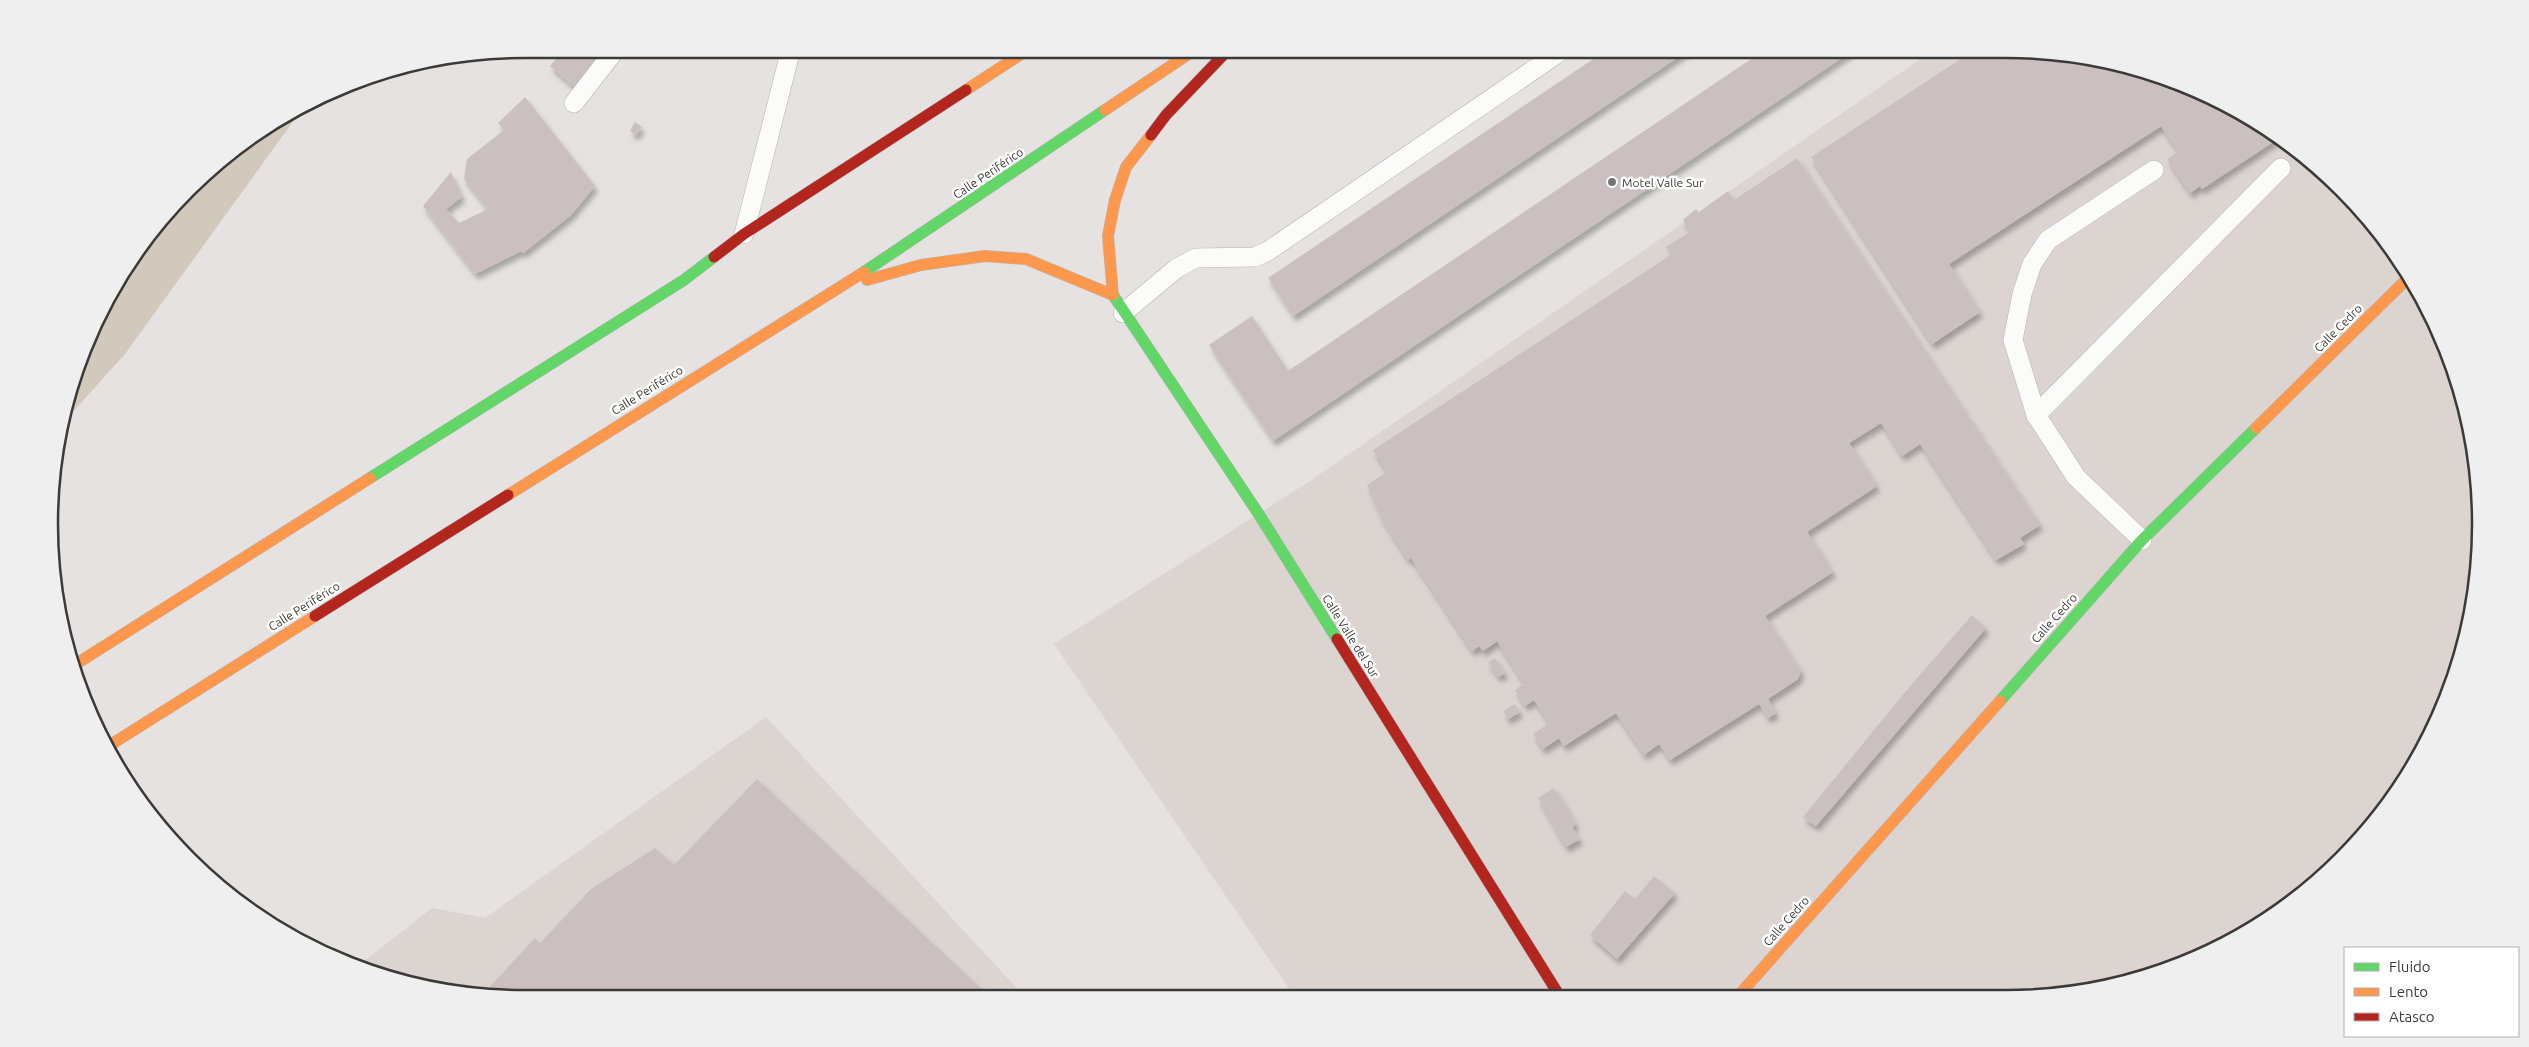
<svg xmlns="http://www.w3.org/2000/svg" width="2529" height="1047" font-family="Ubuntu,sans-serif">
<style>
.built{fill:#dbd4d1}
.green{fill:#d0c9bc}
.building{fill:#cac0c1;filter:url(#shadow)}
.lines{fill:none;stroke-linecap:round;stroke-linejoin:round}
.lane-casing{stroke:#b6b4b4;stroke-width:20}
.fast-casing{stroke:#b6b4b4;stroke-width:12}
.slow-casing{stroke:#b6b4b4;stroke-width:12}
.jam-casing{stroke:#b6b4b4;stroke-width:12}
.lane{stroke:#fbfbfa;stroke-width:19}
.fast{stroke:#63d668;stroke-width:11}
.slow{stroke:#ff974d;stroke-width:11}
.jam{stroke:#b3261e;stroke-width:11}
.poi-dot{fill:#777574;stroke:#fff;stroke-width:2}
.labels{text-anchor:middle;dominant-baseline:central;stroke-width:5;stroke-linejoin:round;paint-order:stroke}
.street-label{font-size:12px;fill:#3c3a39;stroke:#fff}
.poi-label{font-size:12px;fill:#3c3a39;stroke:#fff;text-anchor:start}
.rim{fill:none;stroke:#3c3a39;stroke-width:2.5}
</style>
<defs>
<filter id="shadow"><feDropShadow dx="3" dy="5.5" stdDeviation="2.5" flood-color="#0004"/></filter>
</defs>
<rect width="100%" height="100%" fill="#e5e2e1"/>
<g class="built">
<path d="M1935,49H2005L2158,74L2243,112L2318,166L2382,234L2431,313L2464,400L2479,492L2476,585L2455,676L2400,787L2318,881L2187,962L2068,994L1294,996L1054,644L1310,481Z"/>
<path d="M766,717L1025,997L524,998L371,973L358,966L432,908L485,918Z"/>
</g>
<path class="green" d="M312,101L302,109L125,354L61,425L74,371L112,286L211,166L286,112Z"/>
<g class="building">
<path d="M564,49H613L579,91L550,66Z"/>
<path d="M1608,49H1690L1293,316L1268,278Z"/>
<path d="M1766,49H1855L1273,441L1209,345L1252,316L1288,371Z"/>
<path d="M1976,49H2006L2158,74L2243,112L2279,138L2202,189L2200,186L2190,193L2167,159L2178,152L2161,126L1949,264L1980,312L1932,344L1811,157Z"/>
<path d="M525,97L595,186L571,215L523,253L521,251L475,274L423,206L451,172L462,197L446,209L459,223L488,209L464,179L467,159L504,130L498,123Z"/>
<path d="M635,122L642,127L636,135L630,131Z"/>
<path d="M1797,158L2040,525L2020,538L2024,544L1996,560L1920,444L1902,456L1881,423L1849,443L1877,486L1807,532L1833,572L1765,616L1801,671L1798,679L1768,699L1776,713L1768,718L1759,704L1670,760L1659,744L1644,755L1616,713L1564,746L1559,738L1543,749L1533,734L1549,723L1534,700L1525,706L1515,690L1524,684L1497,641L1483,651L1479,646L1472,651L1411,558L1408,560L1383,521L1367,485L1387,472L1373,450L1671,255L1666,247L1690,232L1683,220L1696,209L1699,212L1728,191L1734,200Z"/>
<path d="M1972,615L1986,628L1816,826L1803,817L1906,691Z"/>
<path d="M1495,658L1505,673L1498,677L1488,662Z"/>
<path d="M1515,704L1520,712L1508,719L1503,711Z"/>
<path d="M757,779L990,997L524,998L485,992L535,938L540,943L591,889L655,848L674,865Z"/>
<path d="M1554,788L1576,824L1572,827L1580,839L1566,847L1538,798Z"/>
<path d="M1654,876L1675,893L1617,959L1590,935L1625,891L1635,899Z"/>
<path d="M451,981L458,987L447,986Z"/>
</g>
<g class="lines">
<defs>
<g id="lane">
<path d="M574,103L616,49"/>
<path d="M744,234L791,49"/>
<path d="M1123,313L1177,268L1196,258L1255,257L1268,251L1564,49"/>
<path d="M2036,415L2281,168"/>
<path d="M2142,540L2076,477L2036,415L2013,340L2022,294L2032,264L2048,240L2154,170"/>
</g>
<g id="fast">
<path d="M864,272L1105,110"/>
<path d="M1113,295L1260,516L1337,639"/>
<path d="M370,478L684,280L714,257"/>
<path d="M2000,701L2142,540L2256,428"/>
</g>
<g id="slow">
<path d="M966,90L1029,49"/>
<path d="M1105,110L1196,49"/>
<path d="M867,280L921,265L985,256L1026,259L1113,295L1108,236L1115,200L1126,167L1151,135"/>
<path d="M2256,428L2409,277"/>
<path d="M508,495L864,272"/>
<path d="M76,664L370,478"/>
<path d="M107,747L315,616"/>
<path d="M1739,995L2000,701"/>
</g>
<g id="jam">
<path d="M1151,135L1166,115L1229,49"/>
<path d="M714,257L744,234L966,90"/>
<path d="M315,616L508,495"/>
<path d="M1337,639L1559,995"/>
</g>
</defs>
<use href="#lane" class="lane-casing"/>
<use href="#fast" class="fast-casing"/>
<use href="#slow" class="slow-casing"/>
<use href="#jam" class="jam-casing"/>
<use href="#lane" class="lane"/>
<use href="#fast" class="fast"/>
<use href="#slow" class="slow"/>
<use href="#jam" class="jam"/>
</g>
<circle class="poi-dot" cx="1612" cy="182" r="5"/>
<g class="labels">
<g class="street-label">
<text transform="translate(988 173) rotate(-34)">Calle Periférico</text>
<text transform="translate(2338 328) rotate(-45)">Calle Cedro</text>
<text transform="translate(647 390) rotate(-32)">Calle Periférico</text>
<text transform="translate(304 606) rotate(-32)">Calle Periférico</text>
<text transform="translate(2054 618) rotate(-48)">Calle Cedro</text>
<text transform="translate(1351 636) rotate(58)">Calle Valle del Sur</text>
<text transform="translate(1786 921) rotate(-48)">Calle Cedro</text>
</g>
<g class="poi-label">
<text x="1622" y="182">Motel Valle Sur</text>
</g>
</g>
<path d="M0 0H2529V1047H0ZM524 58H2006A466 466 0 0 1 2472 524V524A466 466 0 0 1 2006 990H524A466 466 0 0 1 58 524V524A466 466 0 0 1 524 58Z" fill="#efefef" fill-rule="evenodd"/>
<path class="rim" d="M524 58H2006A466 466 0 0 1 2472 524V524A466 466 0 0 1 2006 990H524A466 466 0 0 1 58 524V524A466 466 0 0 1 524 58Z"/>
<rect x="2344" y="947" width="175" height="90" fill="#ffffff" stroke="#b1b0b0"/>
<rect x="2354" y="963" width="25" height="8" fill="#63d668" stroke="#b1b0b0"/>
<text x="2389" y="972" font-size="15" fill="#3c3a39">Fluido</text>
<rect x="2354" y="988" width="25" height="8" fill="#ff974d" stroke="#b1b0b0"/>
<text x="2389" y="997" font-size="15" fill="#3c3a39">Lento</text>
<rect x="2354" y="1013" width="25" height="8" fill="#b3261e" stroke="#b1b0b0"/>
<text x="2389" y="1022" font-size="15" fill="#3c3a39">Atasco</text>
</svg>
